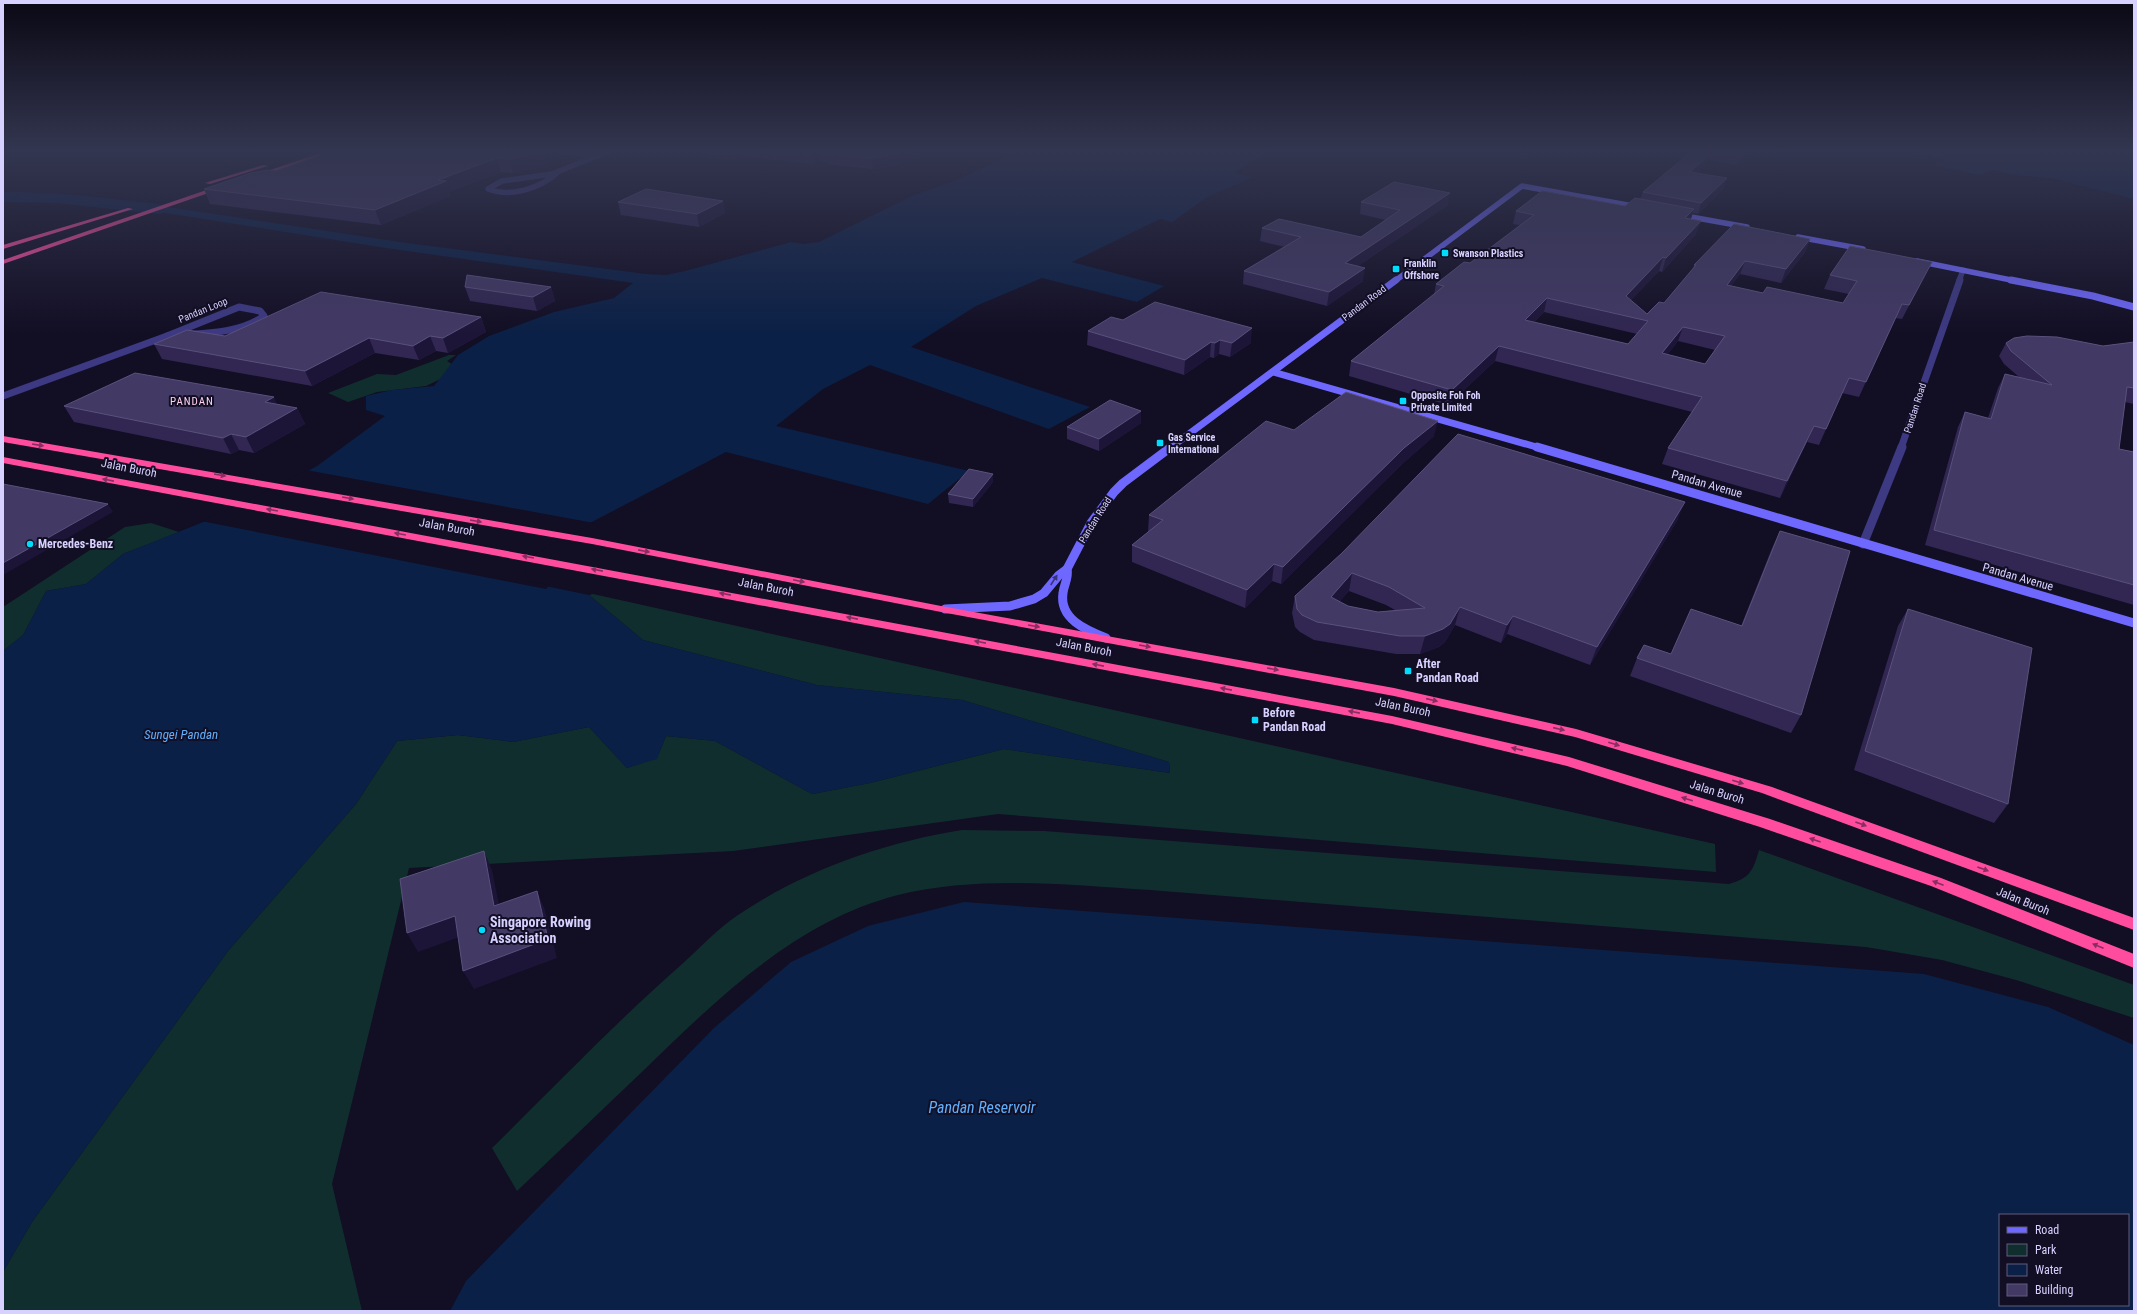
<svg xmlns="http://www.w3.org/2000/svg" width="2137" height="1314" font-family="'Roboto Condensed',sans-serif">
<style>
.green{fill:#112e2e}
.water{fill:#0b2046;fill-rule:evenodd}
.pier{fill:#120e24}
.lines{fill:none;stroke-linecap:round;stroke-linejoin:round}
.river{fill:#0b2046;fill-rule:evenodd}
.street-far2{stroke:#3d3983;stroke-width:5.5}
.street-far1{stroke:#3d3983;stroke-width:7}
.street{stroke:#3d3983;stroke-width:9}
.secondary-far2{stroke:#6f68ff;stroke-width:5.5}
.secondary-far1{stroke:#6f68ff;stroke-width:7}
.secondary{stroke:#6f68ff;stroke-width:9}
.highway{fill:#ff4c9e;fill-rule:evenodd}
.wall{fill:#312752;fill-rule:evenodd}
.shaded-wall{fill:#1d1538}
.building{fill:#423965;stroke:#5a517d;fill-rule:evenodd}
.oneway{fill:#882d61}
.oneway2{fill:#37327c}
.poi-dot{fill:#00ddfc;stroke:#120e24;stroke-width:1.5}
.labels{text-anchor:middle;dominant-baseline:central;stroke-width:4;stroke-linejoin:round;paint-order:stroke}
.far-poi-label{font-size:10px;font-weight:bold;fill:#d7d1ff;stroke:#120e24;text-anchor:start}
.far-street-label{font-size:10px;fill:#d7d1ff;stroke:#120e24}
.far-neighbourhood-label{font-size:11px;letter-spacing:1px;fill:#ffd3ee;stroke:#120e24}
.street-label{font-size:12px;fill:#d7d1ff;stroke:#120e24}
.poi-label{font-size:12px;font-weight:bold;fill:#d7d1ff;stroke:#120e24;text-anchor:start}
.water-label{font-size:13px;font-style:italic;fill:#5fb1ff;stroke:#120e24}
.near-poi-label{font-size:14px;font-weight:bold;fill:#d7d1ff;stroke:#120e24;text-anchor:start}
.near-water-label{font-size:16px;font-style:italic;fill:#5fb1ff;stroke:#120e24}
</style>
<rect width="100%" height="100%" fill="#120e24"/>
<g class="green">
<path d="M449,355H456L447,361L456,367L453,373L426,386L377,392L348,402L328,393L377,374L396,375Z"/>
<path d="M151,523L179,532L123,554L86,584L46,591L23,635L3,651V607L125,527Z"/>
<path d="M593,594L1715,844L1716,872L998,814L733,851L409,868L332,1184L362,1311H3V1272L32,1222L228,951L356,804L397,741L458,735L513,742L589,727L627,768L657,758L666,736L715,741L812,794L870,783L1004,749L1170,773L1169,762L962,700L817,685L643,640L589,595Z"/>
<path d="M962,830L1044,831L1729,884C1750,878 1753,871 1759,850L2134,985V1018L2016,980L1942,960L1866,947L1150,890C1068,885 980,875 898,895C796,921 717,999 644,1070C601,1111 559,1151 517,1191L492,1148C554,1087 615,1023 681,965C699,949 717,929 738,915C805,870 882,843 962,830Z"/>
</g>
<g class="water">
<path d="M1019,151H1268L1234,173L1253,177L1207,197L1172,222L1160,219L1072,262L1164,286L1137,302L1042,278L976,306L911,347L1090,407L1049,429L870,365L823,389L776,426L969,471L928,504L726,452L521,559L526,582L589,595L643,640L817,685L962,700L1169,762L1170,773L1004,749L870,783L812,794L715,741L666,736L657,759L627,768L589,727L513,742L458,735L397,741L356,804L228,951L32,1222L3,1272V651L23,635L46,591L86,584L123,554L241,507L317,466L385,416L366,410V396L392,390L434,386L458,355L489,336L554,312L614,298L633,283L386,248L153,211L168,207L400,242L646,274L666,275L685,271L791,242L803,244L819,242L912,196L957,180Z"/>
<path d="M1909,151H2134V199L2051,178L2014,175L1993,170L1980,175L1934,165L1946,160Z"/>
<path d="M964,902L1924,974L2048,1007L2134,1045V1311H450L466,1281L714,1028L791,962L868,926ZM2000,1215H2128V1305H2000Z"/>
</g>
<path class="pier" d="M306,470L594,523L523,560L528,581L550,585L546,589L201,521L240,505Z"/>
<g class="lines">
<path class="river" d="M3,192L55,193L160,204L166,206L168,209L166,212L160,214L55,203L3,202Z"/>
<g class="street-far2">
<path d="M562,151L597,156"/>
<path d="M558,172C541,188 511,198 488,189L502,181L552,174L609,151"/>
<path d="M1959,281L1963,270"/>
</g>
<g class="street-far1">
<path d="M239,307L260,311L264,316C238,335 198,333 167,336Z"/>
<path d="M3,396L167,336"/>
<path d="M1901,448L1960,280"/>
</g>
<path class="street" d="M1863,544L1902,447"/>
<g class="secondary-far2">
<path d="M1680,215L1747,227"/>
<path d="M1798,237L1863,249"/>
<path d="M1917,261L2016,281"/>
<path d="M1395,281L1522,186L1639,207"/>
</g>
<g class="secondary-far1">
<path d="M2011,280L2093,296L2134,307"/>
<path d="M1273,372L1540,448"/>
<path d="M1170,448L1396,280"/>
</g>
<g class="secondary">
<path d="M1537,447L2134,623"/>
<path d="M1067,569C1069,578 1064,584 1063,593C1059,619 1086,630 1106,638"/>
<path d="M945,609L1010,606L1034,599L1044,593L1059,575L1067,569L1091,523L1114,492L1123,483L1171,447"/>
</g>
<g class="highway">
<path d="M327,151H336L260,176L255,175Z"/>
<path d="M263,165L268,166L210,184L205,183Z"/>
<path d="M221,185L223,188L3,264V260Z"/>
<path d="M128,208L133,209L3,249V245Z"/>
<path d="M3,436L592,538L941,606L1394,688L1576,729L1772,787L2134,918V930L1762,793L1575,737L1394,696L941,612L592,544L3,442Z"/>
<path d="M3,457L1392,716L1569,757L1770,819L1941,878L2134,954V968L1931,886L1760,827L1567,766L1392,724L3,463Z"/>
</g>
</g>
<g class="wall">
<path d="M318,151H447L545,152L549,166L513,173L501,172L449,192L450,196L381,225L210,204L204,189L276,171L320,156Z"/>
<path d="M691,151H918L897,165L873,169L831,165L820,160L813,164Z"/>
<path d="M1523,151H1540L1536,153Z"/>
<path d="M1711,151H1749L1737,165L1708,160Z"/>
<path d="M1706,165L1697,173L1727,178L1723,189L1698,214L1693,213L1691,219L1696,234L1662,272L1659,271L1631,300L1647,314L1664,303L1693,269L1694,265L1810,239L1805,252L1781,283L1740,274L1731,286L1763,293L1843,303L1849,294L1824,289L1830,275L1932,262L1902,319L1895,318L1859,397L1842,393L1819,445L1807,442L1780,498L1662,464L1668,448L1692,412L1495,361L1448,405L1349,376L1351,361L1434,295L1436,284L1470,263L1520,225L1513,224L1516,211L1625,206L1640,199L1643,192ZM1544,312L1637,334L1628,344L1534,322ZM1678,341L1715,350L1705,364L1667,355Z"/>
<path d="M723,201L725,213L699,227L621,215L618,202Z"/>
<path d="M1361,202L1448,205L1358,266L1363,281L1327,306L1243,284L1244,271L1285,247L1260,241L1262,228L1361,237L1386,220L1360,214Z"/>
<path d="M465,287H551L555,301L537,311L470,301Z"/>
<path d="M481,317L486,332L448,353L436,351L419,360L375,353L312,386L162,359L154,344L225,336Z"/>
<path d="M1123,320L1251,343L1230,357L1219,354L1214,358L1210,357L1184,375L1087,345L1088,331Z"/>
<path d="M2134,342V404L2125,402L2119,449L2134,452V605L1925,545L1958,427L1965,412L1988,418L1998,388L2005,374L2019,377L2004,364L1999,356L2006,343L2103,346Z"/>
<path d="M278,405L297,408L305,424L254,453L239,450L231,454L74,422L64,406Z"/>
<path d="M1141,423L1099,451L1067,439V427Z"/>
<path d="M1294,430L1434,436L1401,465L1281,584L1272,581L1245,608L1132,562V545L1148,532L1149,515Z"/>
<path d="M993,482L973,507L949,503L948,494Z"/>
<path d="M1678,519L1590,665L1507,634L1501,643L1455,625L1445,642L1439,647L1420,654H1396L1314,640L1300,632L1295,627L1292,613L1295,596L1342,553ZM1349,591L1386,605L1395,610L1378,612L1348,606L1339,602Z"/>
<path d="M1780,531L1801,715L1791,733L1630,676L1637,658L1671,654L1741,626L1772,548Z"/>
<path d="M1908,609L2008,804L1994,823L1854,770L1898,626Z"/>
</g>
<g class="shaded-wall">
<path d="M814,151H818L820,160L813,164L812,153Z"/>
<path d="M901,151H918L897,165L873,169L872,158Z"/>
<path d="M1744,151H1749L1737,165L1740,156Z"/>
<path d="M545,152L549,166L513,173L509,159Z"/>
<path d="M1710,154L1706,165L1687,182L1690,172Z"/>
<path d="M497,158L501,172L449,192L450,196L381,225L375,210L438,180Z"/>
<path d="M1727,178L1723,189L1698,214L1701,203Z"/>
<path d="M1450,193L1448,205L1343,276L1345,263Z"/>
<path d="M723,201L725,213L699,227L697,214Z"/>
<path d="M1694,209L1690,221L1685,218Z"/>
<path d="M1701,221L1696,234L1662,272L1666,258Z"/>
<path d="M1810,239L1805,252L1781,283L1786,269Z"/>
<path d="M1663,257L1659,271L1622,310L1626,296Z"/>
<path d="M1745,261L1740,274L1722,299L1727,285Z"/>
<path d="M1365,268L1363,281L1327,306L1329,292Z"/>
<path d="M551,287L555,301L537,311L533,297Z"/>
<path d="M1547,298L1544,312L1521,334L1525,320Z"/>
<path d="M481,317L486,332L448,353L443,338Z"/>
<path d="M1683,327L1678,341L1657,368L1662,353Z"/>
<path d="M1252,328L1251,343L1230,357L1232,343Z"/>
<path d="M430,336L436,351L419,360L413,346Z"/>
<path d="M369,338L375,353L312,386L305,371Z"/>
<path d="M1220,340L1219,354L1214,358L1215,343Z"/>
<path d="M1211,342L1210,357L1184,375L1185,360Z"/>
<path d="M1499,346L1495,361L1448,405L1452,390Z"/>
<path d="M274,397L281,413L265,402Z"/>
<path d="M297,408L305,424L254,453L246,437Z"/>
<path d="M1141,411V423L1099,451V439Z"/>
<path d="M1438,421L1434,436L1401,465L1281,584L1283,567L1404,448Z"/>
<path d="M1814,426L1807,442L1780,498L1787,481Z"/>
<path d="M231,434L239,450L231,454L223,438Z"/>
<path d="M993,474V482L973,507V499Z"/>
<path d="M1685,502L1678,519L1590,665L1597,647Z"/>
<path d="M108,504L113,512L3,575V563Z"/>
<path d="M1274,564L1272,581L1245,608L1247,590Z"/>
<path d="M1352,573L1349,591L1328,615L1331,597Z"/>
<path d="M1460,607L1455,625L1445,642L1439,647L1420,654L1425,636Z"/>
<path d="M1513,616L1507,634L1501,643L1507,625Z"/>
<path d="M484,851L492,870L503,925L494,906Z"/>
<path d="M537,891L545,910L557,958L474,989L463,971Z"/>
<path d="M455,916L465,935L418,952L407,933Z"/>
</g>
<g class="building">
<path d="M323,151H544L545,152L509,159L497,158L438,180L446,181L375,210L204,189L251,173L267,170L276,171L330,152Z"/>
<path d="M797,151H814L812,153Z"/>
<path d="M824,151H901L896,154L872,158L829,153Z"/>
<path d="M1692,151L1710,154L1690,172L1727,178L1701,203L1643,192Z"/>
<path d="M1711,151H1744L1740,156Z"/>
<path d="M1394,182L1450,193L1345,263L1365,268L1329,292L1244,271L1301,237L1262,228L1279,219L1361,237L1400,210L1361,202Z"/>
<path d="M646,189L723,201L697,214L618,202Z"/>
<path d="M1542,191L1625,206L1635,198L1694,209L1685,218L1701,221L1666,258L1663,257L1626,296L1647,314L1659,302L1664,303L1696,265H1694L1734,224L1810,239L1786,269L1745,261L1727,285L1763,293L1767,287L1843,303L1857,281L1830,275L1850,246L1932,262L1909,305L1902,304L1866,382L1849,378L1826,429L1814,426L1787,481L1668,448L1702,397L1499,346L1452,390L1351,361L1444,286L1436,284L1464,262L1470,263L1534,215L1516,211ZM1547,298L1648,321L1628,344L1525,320ZM1683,327L1725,336L1705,364L1662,353Z"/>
<path d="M467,275L551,287L533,297L465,287Z"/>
<path d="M321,292L481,317L443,338L430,336L413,346L369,338L305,371L154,344L187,330L225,336Z"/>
<path d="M1155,302L1252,328L1232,343L1220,340L1215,343L1211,342L1185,360L1088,331L1111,317L1123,320Z"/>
<path d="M2027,336L2057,337L2103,346L2134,342V388L2127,387L2119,449L2134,452V585L1934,530L1965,412L1991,419L2005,374L2052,385L2011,351L2006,343L2014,338Z"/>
<path d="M135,373L274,397L265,402L297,408L246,437L231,434L223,438L64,406Z"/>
<path d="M1346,392L1438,421L1404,448L1283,567L1274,564L1247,590L1132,545L1163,520L1149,515L1266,421L1294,430Z"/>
<path d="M1110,400L1141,411L1099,439L1067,427Z"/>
<path d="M1458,434L1685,502L1597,647L1513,616L1507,625L1460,607L1450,624L1443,629L1425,636H1400L1317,622L1302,615L1297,609L1295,596L1342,553ZM1352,573L1389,587L1425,608L1378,612L1348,606L1331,597Z"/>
<path d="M969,469L993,474L973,499L948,494Z"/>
<path d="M3,484L108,504L3,563Z"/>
<path d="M1780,531L1850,551L1801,715L1637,658L1644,645L1671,654L1691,609L1742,626Z"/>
<path d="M1908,609L2032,648L2008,804L1865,751Z"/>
<path d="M484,851L494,906L537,891L548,939L463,971L455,916L407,933L400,879Z"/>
</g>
<defs><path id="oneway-solid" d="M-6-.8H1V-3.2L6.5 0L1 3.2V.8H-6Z"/></defs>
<g class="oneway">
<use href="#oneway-solid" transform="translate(38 445) rotate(9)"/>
<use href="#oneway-solid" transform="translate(220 475) rotate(10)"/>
<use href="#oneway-solid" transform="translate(108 480) rotate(-169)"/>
<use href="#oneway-solid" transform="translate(348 498) rotate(10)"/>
<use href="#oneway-solid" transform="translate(272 510) rotate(-170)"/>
<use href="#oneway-solid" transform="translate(476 521) rotate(10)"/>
<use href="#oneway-solid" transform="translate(400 534) rotate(-170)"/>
<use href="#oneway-solid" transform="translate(644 551) rotate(11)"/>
<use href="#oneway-solid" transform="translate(528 557) rotate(-170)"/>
<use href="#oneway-solid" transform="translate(597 570) rotate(-169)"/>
<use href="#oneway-solid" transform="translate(799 581) rotate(12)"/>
<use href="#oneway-solid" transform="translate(725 594) rotate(-169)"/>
<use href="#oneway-solid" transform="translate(852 618) rotate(-169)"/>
<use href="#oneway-solid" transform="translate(1034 626) rotate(10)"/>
<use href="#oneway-solid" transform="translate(980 642) rotate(-169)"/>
<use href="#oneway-solid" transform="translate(1145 646) rotate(10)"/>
<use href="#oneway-solid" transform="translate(1098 665) rotate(-169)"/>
<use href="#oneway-solid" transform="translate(1273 669) rotate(10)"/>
<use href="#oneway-solid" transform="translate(1226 689) rotate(-169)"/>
<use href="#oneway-solid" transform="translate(1432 700) rotate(13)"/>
<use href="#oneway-solid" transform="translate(1354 712) rotate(-169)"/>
<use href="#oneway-solid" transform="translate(1559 729) rotate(13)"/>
<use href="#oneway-solid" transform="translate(1614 744) rotate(17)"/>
<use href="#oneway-solid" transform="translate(1517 749) rotate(-167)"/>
<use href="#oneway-solid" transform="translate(1738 782) rotate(17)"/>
<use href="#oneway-solid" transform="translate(1687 799) rotate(-163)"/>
<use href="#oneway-solid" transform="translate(1861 824) rotate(20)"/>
<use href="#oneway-solid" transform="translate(1815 840) rotate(-161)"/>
<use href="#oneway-solid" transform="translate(1983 869) rotate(20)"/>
<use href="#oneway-solid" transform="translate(1938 883) rotate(-159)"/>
<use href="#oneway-solid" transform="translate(2098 946) rotate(-158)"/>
</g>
<use class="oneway2" href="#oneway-solid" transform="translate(1054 580) rotate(-57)"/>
<linearGradient id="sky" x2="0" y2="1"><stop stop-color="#0a0814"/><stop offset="0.45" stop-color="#333650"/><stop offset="1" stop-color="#333650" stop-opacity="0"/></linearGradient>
<rect width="2137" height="335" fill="url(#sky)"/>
<g class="poi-dot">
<rect x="1441" y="249" width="8" height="8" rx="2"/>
<rect x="1392" y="265" width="8" height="8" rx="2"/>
<rect x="1399" y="397" width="8" height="8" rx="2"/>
<rect x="1156" y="439" width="8" height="8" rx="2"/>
<circle cx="30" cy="544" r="4"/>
<rect x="1404" y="667" width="8" height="8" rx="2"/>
<rect x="1251" y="716" width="8" height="8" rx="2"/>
<circle cx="482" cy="930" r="4"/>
</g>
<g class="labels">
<g class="far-poi-label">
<text x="1453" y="253">Swanson Plastics</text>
<text x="1404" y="263">Franklin<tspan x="1404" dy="12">Offshore</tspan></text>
<text x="1411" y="395">Opposite Foh Foh<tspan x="1411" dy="12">Private Limited</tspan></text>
<text x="1168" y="437">Gas Service<tspan x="1168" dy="12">International</tspan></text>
</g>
<g class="far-street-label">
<text transform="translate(1364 303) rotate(-37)">Pandan Road</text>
<text transform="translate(203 310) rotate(-22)">Pandan Loop</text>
<text transform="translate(1915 408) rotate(-72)">Pandan Road</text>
<text transform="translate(1095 520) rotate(-58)">Pandan Road</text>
</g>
<g class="far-neighbourhood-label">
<text x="192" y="401">PANDAN</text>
</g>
<g class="street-label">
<text transform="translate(129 468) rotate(11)">Jalan Buroh</text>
<text transform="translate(1707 484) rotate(16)">Pandan Avenue</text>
<text transform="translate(447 527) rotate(10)">Jalan Buroh</text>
<text transform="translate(2018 577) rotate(16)">Pandan Avenue</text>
<text transform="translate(766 587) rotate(11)">Jalan Buroh</text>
<text transform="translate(1084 647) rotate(11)">Jalan Buroh</text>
<text transform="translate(1403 707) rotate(12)">Jalan Buroh</text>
<text transform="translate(1717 792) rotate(17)">Jalan Buroh</text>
<text transform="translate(2023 901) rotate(22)">Jalan Buroh</text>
</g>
<g class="poi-label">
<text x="38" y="544">Mercedes-Benz</text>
<text x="1416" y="664">After<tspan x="1416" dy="14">Pandan Road</tspan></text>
<text x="1263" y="713">Before<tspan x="1263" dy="14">Pandan Road</tspan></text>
</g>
<g class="water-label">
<text x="181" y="734">Sungei Pandan</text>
</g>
<g class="near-poi-label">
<text x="490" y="922">Singapore Rowing<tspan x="490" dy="16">Association</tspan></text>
</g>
<g class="near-water-label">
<text x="982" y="1107">Pandan Reservoir</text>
</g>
</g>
<rect width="2137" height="1314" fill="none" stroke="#d7d1ff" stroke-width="8"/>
<rect x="1999" y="1214" width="130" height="92" fill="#120e24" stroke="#615c7c"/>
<rect x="2007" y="1227" width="20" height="6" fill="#6f68ff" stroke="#615c7c"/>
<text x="2035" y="1234" font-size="12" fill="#d7d1ff">Road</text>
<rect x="2007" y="1244" width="20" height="12" fill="#112e2e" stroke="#615c7c"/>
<text x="2035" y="1254" font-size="12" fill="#d7d1ff">Park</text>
<rect x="2007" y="1264" width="20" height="12" fill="#0b2046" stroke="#615c7c"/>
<text x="2035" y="1274" font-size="12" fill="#d7d1ff">Water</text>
<rect x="2007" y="1284" width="20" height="12" fill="#423965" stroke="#615c7c"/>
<text x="2035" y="1294" font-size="12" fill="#d7d1ff">Building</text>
</svg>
